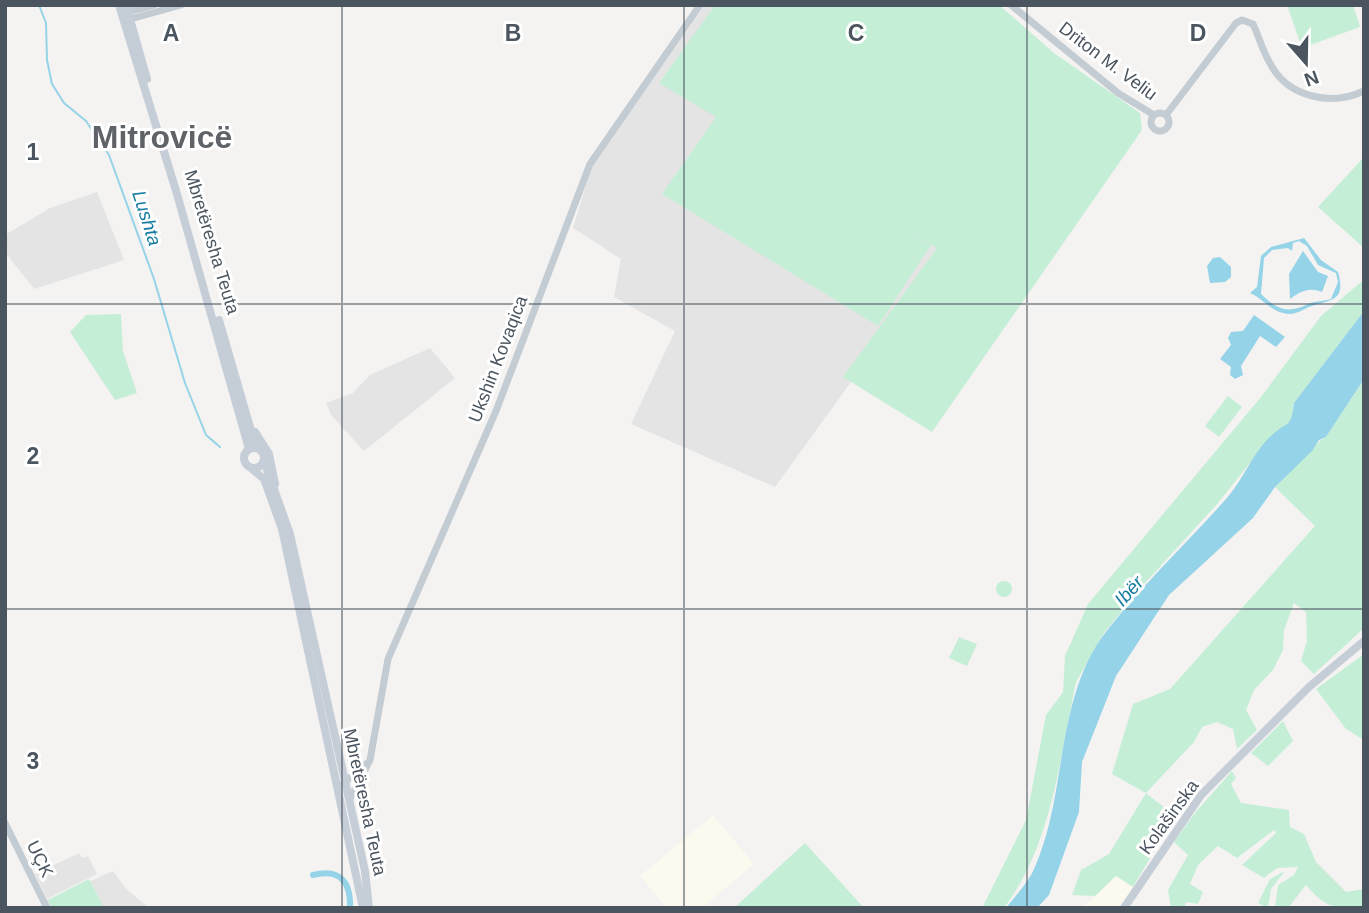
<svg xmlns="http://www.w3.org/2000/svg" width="1369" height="913" font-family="Arial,sans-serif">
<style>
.commercial{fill:#fcf9ef}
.education{fill:#e5e4e4}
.green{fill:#c5eed7}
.water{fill:#95d3e8;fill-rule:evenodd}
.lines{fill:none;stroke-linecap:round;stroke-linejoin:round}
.stream{stroke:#95d3e8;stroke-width:2}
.canal{stroke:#95d3e8;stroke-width:6}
.tertiary{stroke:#c4ccd3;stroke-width:7}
.secondary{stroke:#c5cdd7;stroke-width:8}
.grid{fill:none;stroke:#4b555f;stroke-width:2;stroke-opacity:0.55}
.labels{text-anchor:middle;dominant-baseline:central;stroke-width:6;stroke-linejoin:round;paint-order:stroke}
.street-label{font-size:18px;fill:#4b555f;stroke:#fff}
.water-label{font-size:19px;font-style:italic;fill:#167ca0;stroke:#fff}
.town-label{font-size:32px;font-weight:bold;fill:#5f6267;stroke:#fff}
.grid-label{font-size:23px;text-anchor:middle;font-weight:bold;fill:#4b555f;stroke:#fff;stroke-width:6;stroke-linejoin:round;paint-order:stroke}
</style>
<rect width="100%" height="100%" fill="#f4f3f2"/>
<g class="commercial">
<path d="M713,815L754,864L702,908H667L640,876Z"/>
<path d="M1116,876L1133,887L1118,908H1082Z"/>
</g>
<g class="education">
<path d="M705,5H987L1032,132L775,487L631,424L675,331L614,297L621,259L573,228L592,165Z"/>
<path d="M97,192L124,260L34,289L5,252V235L50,208Z"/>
<path d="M430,348L455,378L364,451L331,415L326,403L353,393L370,375Z"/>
<path d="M79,853L82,858L88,856L97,874L47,899L35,874Z"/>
<path d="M113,871L126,889L149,908H50L46,901Z"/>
</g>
<g class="green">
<path d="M715,5H999L1054,53L1140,113L1142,130L932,432L843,377L937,248L896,224L931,245L878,326L662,194L716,117L659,83Z"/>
<path d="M1287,5H1353L1360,27L1302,48Z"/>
<path d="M1364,157V248L1318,207Z"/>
<path d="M1361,282L1364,285V311L1294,403L1292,420L1288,427L1273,434L1218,503L1136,593L1104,633L1076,682C1060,757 1052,845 1004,908H982L1026,820L1046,715L1063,692L1065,656L1088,604L1261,397L1321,316Z"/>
<path d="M121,314L123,351L137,393L115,400L70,332L86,315Z"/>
<path d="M1364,379V628L1314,674L1301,661L1307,641L1306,612L1294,603L1284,630L1283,650L1273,670L1254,690L1246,710L1257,730L1237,749L1233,729L1217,722L1202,727L1194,742L1146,793L1175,816L1133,887L1116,876L1095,896L1072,895L1081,870L1109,854L1146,793L1112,774L1133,704L1170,689L1315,526L1275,487C1287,476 1316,441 1326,437Z"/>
<path d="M1228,396L1242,407L1219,437L1205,426Z"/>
<circle cx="1004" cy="589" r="8"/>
<path d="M959,637L977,644L967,666L949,658Z"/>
<path d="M1364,654V740L1346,729L1316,689Z"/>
<path d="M1283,721L1293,741L1268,766L1251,753Z"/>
<path d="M1232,771L1236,778L1231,784L1241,803L1289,810L1290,827L1304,834L1316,862L1346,892L1364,889V907C1332,907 1328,910 1306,885L1288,908H1275L1278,885L1294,875L1298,867L1277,868L1264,878L1242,865L1276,833L1274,830L1237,858L1218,846L1198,865L1190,884L1203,892L1198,904L1186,902L1184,908H1171L1168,890L1188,855L1174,842L1194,814Z"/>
<path d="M805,843L864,908H734Z"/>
<path d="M1285,871L1271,889L1268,908L1258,903L1270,879Z"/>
<path d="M89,879L104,908H52L48,900Z"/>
</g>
<g class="water">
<path d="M1304,238L1321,260L1338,272C1347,303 1329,299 1309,307C1300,311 1294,316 1283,313C1270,310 1262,298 1250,293L1257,287L1261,256L1271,247ZM1299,241L1307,246L1318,265L1336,273L1338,282L1331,299C1324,301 1315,301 1308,304C1288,314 1277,310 1261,294L1264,258L1272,250L1288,248L1292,251L1293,243Z"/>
<path d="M1303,251L1318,272L1328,276L1322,292C1309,287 1301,291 1290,299L1289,274Z"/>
<path d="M1220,257L1231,267V277L1225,282L1210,283L1207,266L1213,258Z"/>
<path d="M1364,311V379L1326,437L1319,440L1312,451L1275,487L1253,518L1169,595L1116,676L1082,762L1079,812L1049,895L1037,908H1006C1015,896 1028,883 1034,869C1068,794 1054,701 1105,633C1142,585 1186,544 1226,499C1243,480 1253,452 1272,435C1288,420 1291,429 1294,403Z"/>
<path d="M1254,315L1285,337L1276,347L1260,336L1241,366L1243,375L1235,379L1230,375L1231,367L1220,359L1231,345L1228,338L1231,332L1243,331Z"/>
</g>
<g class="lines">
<path class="stream" d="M39,5L46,23L47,60L52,84L64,103L86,121L109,155L154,279L185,383L206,435L220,447"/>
<path class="canal" d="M313,875C340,868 351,882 350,908"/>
<g class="tertiary">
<path d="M1011,5L1118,93L1154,115"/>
<path d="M124,13L154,5"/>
<path d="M127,20L181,5"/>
<circle cx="1160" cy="122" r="9"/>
<path d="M1166,115L1236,23L1242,20L1253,24C1259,37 1263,52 1271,65C1289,98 1332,106 1364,91"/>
<path d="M343,784L366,764"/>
<path d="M350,799L370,760L388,659L496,411L590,164L700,5"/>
<path d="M5,823L47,908"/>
</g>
<g class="secondary">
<path d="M119,5L177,194L249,449"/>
<path d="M126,5L147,79"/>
<path d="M219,320L256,448"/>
<path d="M255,432L269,454L275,484"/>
<circle cx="254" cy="458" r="10"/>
<path d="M264,461L290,534L365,871L369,908"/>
<path d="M252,469L264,479L282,529L363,908"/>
<path d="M1124,908L1201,795L1309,687L1364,641"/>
</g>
</g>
<path class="grid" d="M342,5V908M684,5V908M1027,5V908M5,304H1364M5,609H1364"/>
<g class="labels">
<g class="street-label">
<text transform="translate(1108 61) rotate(37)">Driton M. Veliu</text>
<text transform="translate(212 242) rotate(73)">Mbretëresha Teuta</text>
<text transform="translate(498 359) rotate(-69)">Ukshin Kovaqica</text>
<text transform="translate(365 802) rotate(78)">Mbretëresha Teuta</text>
<text transform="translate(1169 817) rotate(-54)">Kolašinska</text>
<text transform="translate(40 859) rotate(64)">UÇK</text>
</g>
<g class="water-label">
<text transform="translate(147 218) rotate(72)">Lushta</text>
<text transform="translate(1129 591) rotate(-48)">Ibër</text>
</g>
<g class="town-label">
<text x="162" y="137">Mitrovicë</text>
</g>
</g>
<g class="grid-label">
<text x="171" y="41">A</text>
<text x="513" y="41">B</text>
<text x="856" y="41">C</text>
<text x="1198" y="41">D</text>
<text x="33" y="160">1</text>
<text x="33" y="464">2</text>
<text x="33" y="769">3</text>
</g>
<rect width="1369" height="913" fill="none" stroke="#4b555f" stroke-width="14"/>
<g transform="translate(1306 63) rotate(160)" stroke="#ffffff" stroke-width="5" paint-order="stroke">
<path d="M0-5L12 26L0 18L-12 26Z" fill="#4b555f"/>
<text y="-10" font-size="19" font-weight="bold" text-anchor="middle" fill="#4b555f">N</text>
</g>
</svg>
